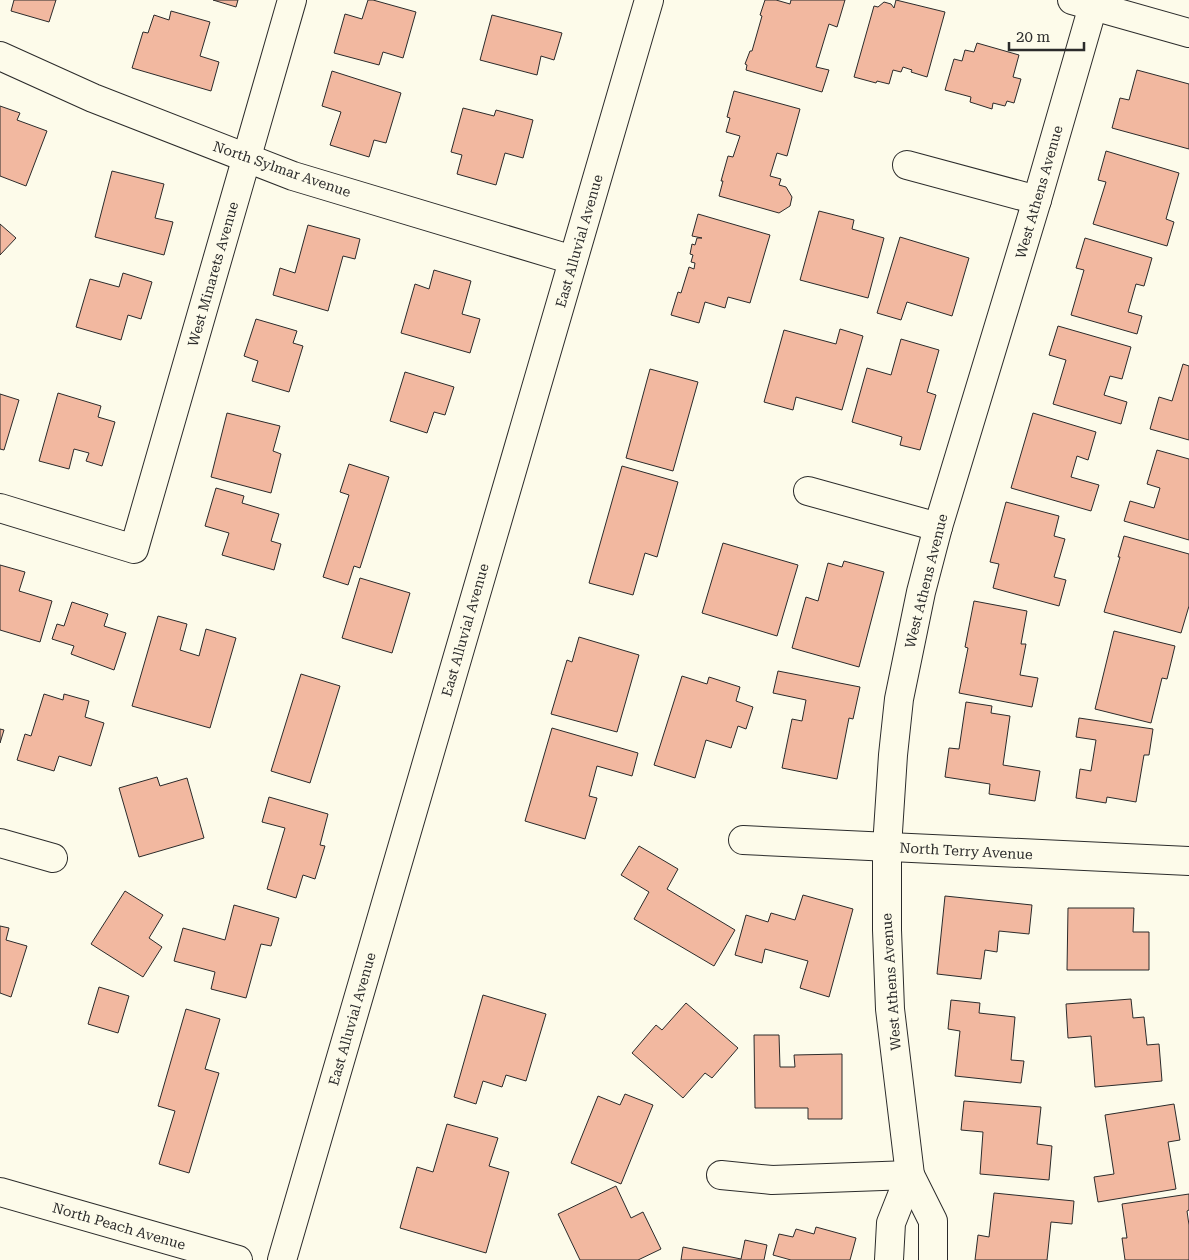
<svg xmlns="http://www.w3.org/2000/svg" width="1189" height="1260" font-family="'Roboto Serif',serif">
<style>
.building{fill:#f2b8a0;stroke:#2b2b2b}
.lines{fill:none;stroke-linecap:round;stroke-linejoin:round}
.minor-casing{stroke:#2b2b2b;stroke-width:30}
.minor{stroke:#fdfbea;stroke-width:28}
.labels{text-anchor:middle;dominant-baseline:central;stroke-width:4;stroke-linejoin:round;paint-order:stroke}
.street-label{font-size:14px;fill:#2b2b2b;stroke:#fdfbea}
</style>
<rect width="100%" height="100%" fill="#fdfbea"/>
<g class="building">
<path d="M14,0H56L49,22L11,11Z"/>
<path d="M213,0H238L236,7Z"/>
<path d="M368,0H373L416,12L403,58L383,52L379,65L334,53L345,14L362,19Z"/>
<path d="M765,0H776L790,4L791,0H845L837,27L829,24L816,67L829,70L822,92L746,70L747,65L745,64L750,51H752L762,16L760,15Z"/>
<path d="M896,0L945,12L927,77L911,72L912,70L903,67L901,72L893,70L889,84L877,81L876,83L854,77L874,6L878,7L884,2L891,4L894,8Z"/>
<path d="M171,11L210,22L200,56L219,62L211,91L132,68L143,32L148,33L154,15L169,20Z"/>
<path d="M492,15L562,33L554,60L541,56L537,75L480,60Z"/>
<path d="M977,43L1019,55L1013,77L1021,79L1014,103L1007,101L1005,106L993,103L992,109L970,102L971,97L945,90L954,59L962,61L965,50L974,52Z"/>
<path d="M1137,70L1189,84V149L1112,128L1120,98L1129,100Z"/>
<path d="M332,71L401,93L386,143L374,140L369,157L330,145L341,112L322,106Z"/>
<path d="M734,91L800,109L787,156L777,153L770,176L781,179L779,185L786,187L792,197L790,206L779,213L719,196L723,181H721L728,156L733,157L740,136L726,132L730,118L727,117Z"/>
<path d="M0,106L20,113L17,120L47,131L26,186L0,176Z"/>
<path d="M463,108L494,116L496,110L533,120L523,158L505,153L496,185L457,174L462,155L451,152Z"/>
<path d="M1106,151L1179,173L1166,219L1174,222L1167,246L1093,224L1106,182L1098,180Z"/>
<path d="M112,171L164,184L155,218L173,222L164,255L95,237Z"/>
<path d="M819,211L854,220L852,229L884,238L868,298L800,280Z"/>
<path d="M698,214L770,235L750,303L728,297L725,308L705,302L699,323L671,315L678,292L681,293L689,267L694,269L695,263L691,262L693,255L690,254L692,244L695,245L697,238H702L692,236Z"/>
<path d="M0,224L16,238L0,255Z"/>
<path d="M308,225L360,239L355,259L343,256L328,311L273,295L280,268L295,273Z"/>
<path d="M900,237L969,258L952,316L907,302L901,320L877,313Z"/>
<path d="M1085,238L1152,258L1144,286L1136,284L1128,312L1142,316L1137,334L1071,315L1084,270L1076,268Z"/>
<path d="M434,270L471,281L462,314L480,319L470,353L401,333L415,284L429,289Z"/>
<path d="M123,273L152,282L141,319L128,315L121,340L76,327L90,279L119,287Z"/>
<path d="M256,319L297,331L293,343L303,346L289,392L252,381L258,361L244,356Z"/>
<path d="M1058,326L1131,347L1122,379L1110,376L1104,395L1127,402L1121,424L1053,404L1066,360L1049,355Z"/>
<path d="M840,329L863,336L842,410L796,397L793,410L764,402L784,330L836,344Z"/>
<path d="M901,339L939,350L927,392L936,395L920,450L900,445L902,437L852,422L867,368L891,375Z"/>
<path d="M1183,364L1189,366V440L1150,429L1159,397L1172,401Z"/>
<path d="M650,369L698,382L673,471L626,458Z"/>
<path d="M405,372L454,387L445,415L434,412L427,433L390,421Z"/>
<path d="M58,393L101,406L98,417L115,422L102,466L86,461L89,453L74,449L69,469L39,461Z"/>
<path d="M0,394L19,400L4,450L0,449Z"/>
<path d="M227,413L280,426L273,451L281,454L271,493L211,477Z"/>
<path d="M1033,413L1096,432L1088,460L1077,456L1071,477L1099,485L1091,511L1011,488Z"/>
<path d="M1157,450L1189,459V540L1124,521L1130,501L1154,508L1160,488L1147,484Z"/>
<path d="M349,464L389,477L360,568L354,566L348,585L323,577L349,495L340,492Z"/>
<path d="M622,466L678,482L657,557L645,553L633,595L589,583Z"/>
<path d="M216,488L244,496L242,503L279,514L271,541L281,544L274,570L222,555L229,533L205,526Z"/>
<path d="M1006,502L1059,516L1054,536L1065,539L1054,577L1066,580L1059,606L993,588L999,564L990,562Z"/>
<path d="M1124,536L1189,554V606L1181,633L1104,612L1120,557H1118Z"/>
<path d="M723,543L798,565L777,636L702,613Z"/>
<path d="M844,561L884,572L859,667L792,648L806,597L818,601L828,563L842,567Z"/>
<path d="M0,565L25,572L19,591L52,601L40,642L0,630Z"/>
<path d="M360,578L410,593L392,653L342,638Z"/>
<path d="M974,601L1027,611L1021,644H1026L1020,675L1038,678L1032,707L959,693L968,648L965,647Z"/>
<path d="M72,602L108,614L104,626L126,633L114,670L71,654L74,646L52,639L57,624L64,626Z"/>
<path d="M158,616L187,624L180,650L199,656L206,629L236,638L210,728L132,706Z"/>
<path d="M1114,631L1175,646L1167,679L1162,678L1151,723L1095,709Z"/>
<path d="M579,637L639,655L617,732L551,714L567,660L572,662Z"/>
<path d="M778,671L860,687L853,719L849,718L837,779L782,768L792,719L802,721L806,700L773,693Z"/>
<path d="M301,674L340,686L310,783L271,771Z"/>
<path d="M682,676L707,684L709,677L740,687L736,701L753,707L746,729L738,726L731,748L706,740L695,778L654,765Z"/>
<path d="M44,694L63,700L64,694L89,701L85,717L104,723L91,766L59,756L54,771L17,760L25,734L31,736Z"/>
<path d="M966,702L992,706L991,713L1010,716L1003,765L1040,771L1035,801L989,794L990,784L945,777L949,748L959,749Z"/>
<path d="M1079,718L1153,729L1149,755H1144L1136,802L1107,797L1106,803L1076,798L1080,769L1091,771L1096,740L1076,737Z"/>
<path d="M552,728L638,753L632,776L597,766L589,796L597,798L585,839L525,821Z"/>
<path d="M0,729L4,730L0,743Z"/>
<path d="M157,777L160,786L187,778L204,838L139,857L119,788Z"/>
<path d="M269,797L328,814L320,845L325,846L315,879L303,875L296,898L267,889L285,828L262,822Z"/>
<path d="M639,846L678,869L667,889L735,930L714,966L634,919L649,892L621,875Z"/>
<path d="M125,891L163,915L149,938L162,947L143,977L91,944Z"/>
<path d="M803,895L853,909L829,997L800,988L808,961L765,949L762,963L735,955L746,915L768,922L771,913L795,920Z"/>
<path d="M945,896L1032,905L1029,934L999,931L997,952L985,950L981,979L937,974Z"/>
<path d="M234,905L279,918L271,946L261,944L246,998L211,989L215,972L174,961L183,928L225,940Z"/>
<path d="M1068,908H1134L1133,932H1149V970H1067Z"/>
<path d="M0,926L9,928L6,940L27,946L11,997L0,993Z"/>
<path d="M99,987L129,996L118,1033L88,1024Z"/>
<path d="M483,995L546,1014L526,1081L506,1075L502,1087L483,1081L476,1104L454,1097Z"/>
<path d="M1131,999L1133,1018L1144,1017L1147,1045L1159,1044L1162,1081L1095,1087L1091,1036L1068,1038L1066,1004Z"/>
<path d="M951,1000L980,1003L979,1013L1015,1017L1011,1060L1024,1061L1021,1083L955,1076L960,1031L948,1029Z"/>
<path d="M686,1003L738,1048L712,1078L705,1073L683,1098L632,1053L656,1025L662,1030Z"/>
<path d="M186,1009L220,1019L205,1069L219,1073L189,1173L159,1164L175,1111L158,1106Z"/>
<path d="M754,1035H779L780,1067H795L794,1055L842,1054V1119H808V1108H755Z"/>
<path d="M625,1094L653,1105L621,1184L571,1163L598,1096L620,1105Z"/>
<path d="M964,1101L1041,1107L1037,1144L1052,1146L1049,1180L980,1174L983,1132L961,1130Z"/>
<path d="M1174,1104L1180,1140L1168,1142L1176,1189L1098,1202L1094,1177L1114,1174L1105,1115Z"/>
<path d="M447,1124L498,1138L489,1166L509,1172L486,1253L400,1228L417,1167L433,1172Z"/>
<path d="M616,1186L631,1218L643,1212L661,1249L638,1260H580L558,1214Z"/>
<path d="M994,1193L1074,1201L1072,1224L1051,1222L1047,1260H975L978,1235L989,1237Z"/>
<path d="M1189,1194V1210L1187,1211L1189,1225V1260H1125L1122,1238H1127L1122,1204Z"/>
<path d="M816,1227L856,1238L850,1260H791L773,1255L779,1234L793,1237L796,1229L814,1234Z"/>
<path d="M745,1240L767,1245L764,1260H681L683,1247L741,1259Z"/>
</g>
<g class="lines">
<defs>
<g id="minor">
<path d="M1072,0L1189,33"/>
<path d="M0,56L93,98L293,176L573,260"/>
<path d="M907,165L1037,200"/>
<path d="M808,491L938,527"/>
<path d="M0,508L134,549L292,0"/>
<path d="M743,840L1189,861"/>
<path d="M0,843L53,858"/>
<path d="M721,1175L772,1180L910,1175"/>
<path d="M0,1192L238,1260"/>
<path d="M282,1260L649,0"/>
<path d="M889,1260L891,1223L910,1175"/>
<path d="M933,1260V1221L910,1175L890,1009L887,930V847L893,755L899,699L921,592L938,527L1037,200L1093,6"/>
</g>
</defs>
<use href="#minor" class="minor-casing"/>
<use href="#minor" class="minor"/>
</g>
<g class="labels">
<g class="street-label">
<text transform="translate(282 169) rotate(19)">North Sylmar Avenue</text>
<text transform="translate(1039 192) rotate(-74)">West Athens Avenue</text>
<text transform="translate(579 241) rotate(-74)">East Alluvial Avenue</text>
<text transform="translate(213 274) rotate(-74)">West Minarets Avenue</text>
<text transform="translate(926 581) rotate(-76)">West Athens Avenue</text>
<text transform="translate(465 630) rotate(-74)">East Alluvial Avenue</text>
<text transform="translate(966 851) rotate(3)">North Terry Avenue</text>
<text transform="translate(891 982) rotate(-94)">West Athens Avenue</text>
<text transform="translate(352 1019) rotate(-74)">East Alluvial Avenue</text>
<text transform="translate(119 1226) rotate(16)">North Peach Avenue</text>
</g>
</g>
<path d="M1009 42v8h75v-8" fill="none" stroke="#2b2b2b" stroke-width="2.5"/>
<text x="1016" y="42" font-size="15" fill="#2b2b2b" stroke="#fdfbea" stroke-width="4" paint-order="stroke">20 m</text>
</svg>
